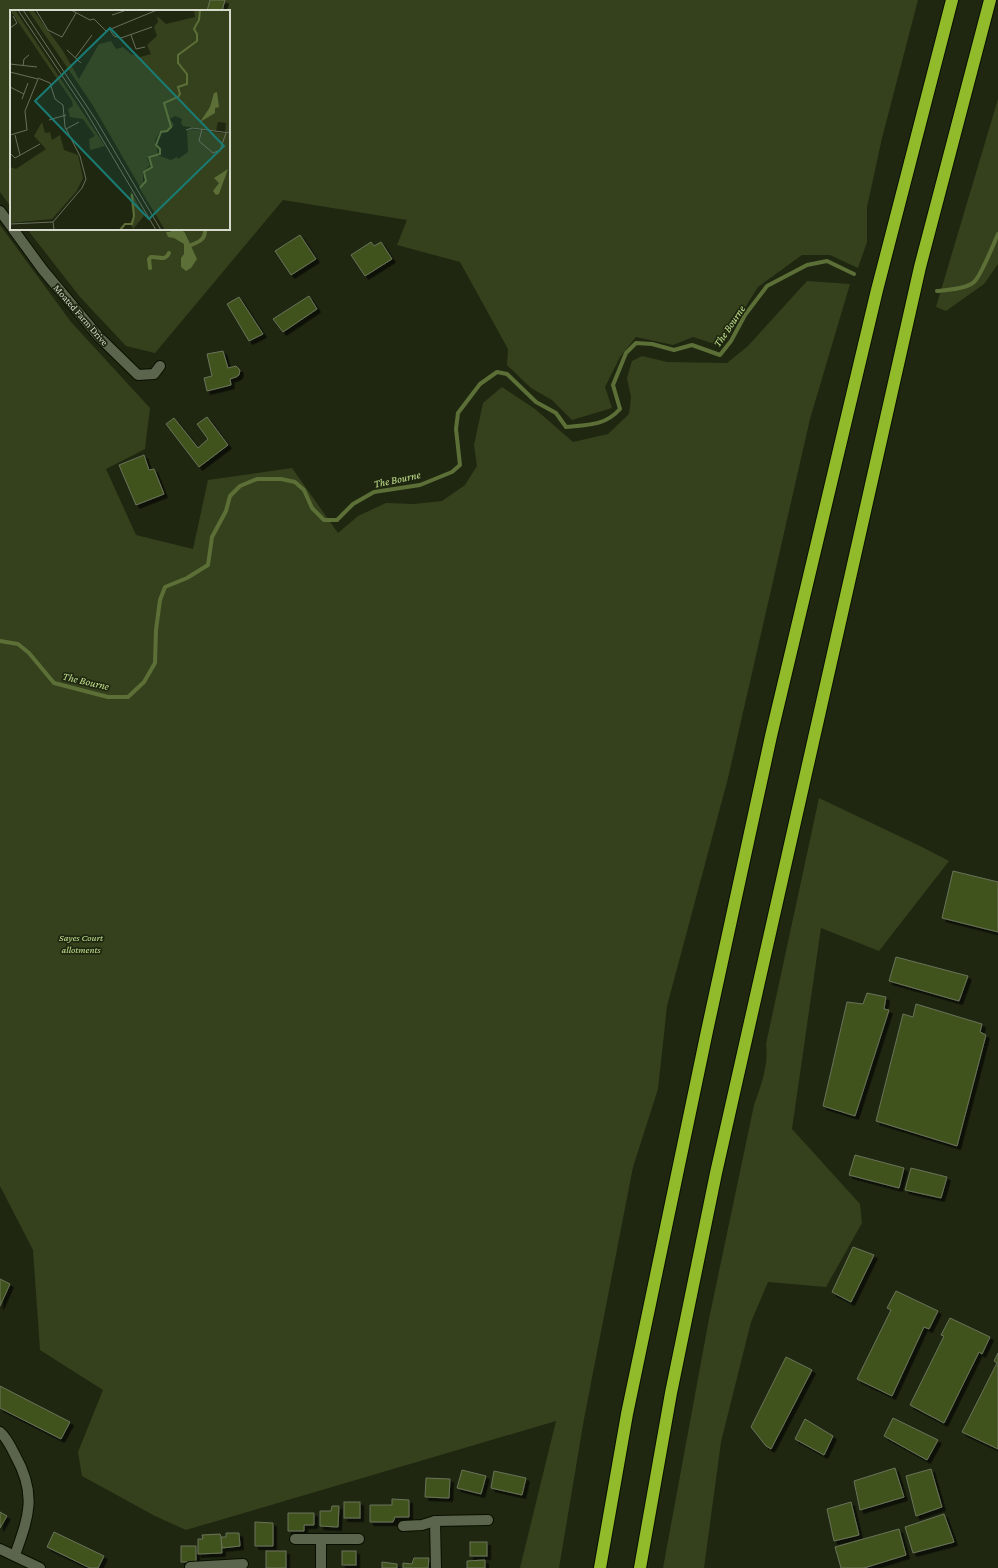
<svg xmlns="http://www.w3.org/2000/svg" width="998" height="1568" font-family="'Crimson Pro',serif">
<style>
.green{fill:#35411c}
.water{fill:#5c6f37}
.lines{fill:none;stroke-linecap:round;stroke-linejoin:round}
.stream{stroke:#5c6f37;stroke-width:4}
.building{fill:#41531b;stroke:#69735a;filter:url(#shadow)}
.minor-casing{stroke:#090f00;stroke-width:12}
.motorway-casing{stroke:#090f00;stroke-width:14}
.minor{stroke:#5b644c;stroke-width:10}
.motorway{stroke:#91bb2b;stroke-width:12}
.labels{text-anchor:middle;dominant-baseline:central;stroke-width:3.5;stroke-linejoin:round;paint-order:stroke}
.street-label{font-size:10px;fill:#d6dbcd;stroke:#1f2711}
.park-label{font-size:10px;font-style:italic;fill:#c2e18d;stroke:#1f2711}
.water-label{font-size:11px;font-style:italic;fill:#c2e18d;stroke:#1f2711}
.inset-river{fill:none;stroke:#5c6f37;stroke-width:2}
.inset-road{fill:none;stroke:#686f5c;stroke-width:1}
.view{fill:#197b73;fill-opacity:0.15;stroke:#197b73;stroke-width:2}
.inset-edge{fill:none;stroke:#d6dbcd;stroke-width:2}
</style>
<defs>
<filter id="shadow"><feDropShadow dx="3.5" dy="3.5" stdDeviation="0" flood-color="#0009"/></filter>
</defs>
<rect width="100%" height="100%" fill="#1f2711"/>
<g class="green">
<path d="M0,0H918L882,138L867,207V242L858,268L830,255H802L758,287L721,346L693,337L673,345L636,337L620,357L605,387L612,408L572,420L552,400L531,388L507,365L508,349L460,262L397,245L407,220L283,200L155,353L126,346L80,297L27,229H229V11H11V207L0,192Z"/>
<path d="M998,99V264L984,284L946,311L936,307Z"/>
<path d="M0,225L71,322L150,408L145,449L106,469L136,535L193,549L208,480L292,468L338,533L358,516L386,503L414,504L442,501L465,485L477,466L474,445L483,403L502,387L535,409L573,442L608,434L629,414L631,397L627,378L632,361L642,356L667,362L727,363L748,346L807,281L850,284L810,419L728,778L667,1006L658,1089L633,1167L584,1419L559,1568H520L556,1421L186,1530L155,1516L82,1476L78,1452L103,1390L40,1350L33,1250L0,1186Z"/>
<path d="M819,798L922,847L949,861L879,951L821,928L792,1129L860,1204L862,1223L826,1287L768,1282L751,1322L721,1442L704,1568H663L709,1319L754,1105C761,1086 769,1064 766,1044Z"/>
</g>
<path class="water" d="M177,229H181L185,233L197,259L191,268L186,271L181,267V258L184,254V244L174,238L168,237L166,232H169Z"/>
<g class="lines">
<g class="stream">
<path d="M191,245C199,242 206,239 205,229"/>
<path d="M150,268L149,259L151,257C158,256 165,262 169,253"/>
<path d="M937,291C947,290 966,289 974,282C981,276 994,243 998,234"/>
<path d="M0,641L18,644L29,653L54,683L108,697H128L144,682L155,663L156,630L160,600L165,587L187,578L208,565L212,537L226,511L230,496L240,486L257,479H281L295,482L304,490L312,508L324,520H337L353,504L374,492L420,485L452,472L460,465L456,429L458,413L480,384L497,372L507,374L536,402L556,413L566,427C587,425 605,426 620,409L613,385L626,353L636,343L652,344L674,350L692,345L720,355L731,341L745,315L767,286L807,265L827,261L854,274"/>
</g>
</g>
<g class="building">
<path d="M210,0H225L222,11H207Z"/>
<path d="M300,235L316,259L291,275L275,251Z"/>
<path d="M371,242L374,246L381,242L392,259L365,276L351,255Z"/>
<path d="M309,296L317,309L283,332L273,319Z"/>
<path d="M239,297L263,334L249,341L227,304Z"/>
<path d="M223,351L228,368L236,366L240,370L239,375L236,377L230,379L231,385L207,391L204,378L212,376L207,354Z"/>
<path d="M207,417L228,445L199,467L166,424L174,418L198,448L208,439L197,424Z"/>
<path d="M144,455L149,470L154,469L164,494L136,505L119,465Z"/>
<path d="M953,871L998,882V932L942,918Z"/>
<path d="M896,957L968,976L959,1001L889,981Z"/>
<path d="M867,993L886,997L884,1009L889,1010L855,1116L823,1106L847,1002L863,1004Z"/>
<path d="M916,1004L982,1024L980,1032L986,1035L957,1146L876,1121L903,1014L913,1017Z"/>
<path d="M855,1155L904,1168L899,1188L849,1175Z"/>
<path d="M911,1168L947,1177L941,1198L905,1190Z"/>
<path d="M853,1247L874,1255L851,1302L832,1292Z"/>
<path d="M0,1279L10,1284L0,1306Z"/>
<path d="M896,1291L938,1311L929,1329L924,1327L892,1396L857,1379L891,1310L887,1308Z"/>
<path d="M950,1318L990,1337L982,1354L979,1352L944,1423L910,1405L944,1336L941,1335Z"/>
<path d="M998,1353V1449L962,1432L997,1363L994,1361Z"/>
<path d="M786,1357L812,1370L771,1449L766,1446L751,1427Z"/>
<path d="M0,1386L70,1422L61,1439L0,1408Z"/>
<path d="M893,1418L938,1440L927,1460L884,1436Z"/>
<path d="M805,1419L833,1436L824,1455L795,1439Z"/>
<path d="M895,1468L904,1497L860,1510L854,1481Z"/>
<path d="M931,1469L942,1507L916,1516L906,1476Z"/>
<path d="M462,1470L486,1476L481,1494L457,1488Z"/>
<path d="M494,1471L526,1478L522,1495L491,1488Z"/>
<path d="M426,1478L450,1479L449,1498L425,1497Z"/>
<path d="M392,1499L409,1500V1517H395L393,1522H370V1505H392Z"/>
<rect x="344" y="1502" width="16" height="16"/>
<path d="M851,1502L859,1535L834,1541L827,1509Z"/>
<path d="M332,1506H339L338,1527L320,1526V1511H331Z"/>
<path d="M0,1512L7,1516L0,1528Z"/>
<path d="M288,1513H314V1525H304V1531H288Z"/>
<path d="M944,1514L954,1542L913,1553L905,1527Z"/>
<path d="M255,1522L273,1523V1546H255Z"/>
<path d="M899,1529L906,1555L864,1568H841L835,1547Z"/>
<path d="M54,1532L104,1556L98,1568H90L47,1547Z"/>
<path d="M226,1533H239L240,1546L222,1548L221,1537H226Z"/>
<path d="M220,1534L221,1537L222,1553L198,1554V1539H203L202,1535Z"/>
<rect x="470" y="1542" width="17" height="14"/>
<rect x="181" y="1546" width="15" height="16"/>
<rect x="266" y="1551" width="20" height="17"/>
<rect x="342" y="1551" width="14" height="14"/>
<path d="M414,1558H429L428,1568H403V1563L412,1564Z"/>
<path d="M485,1560V1568H467V1561Z"/>
<path d="M382,1562L397,1564V1568H382Z"/>
</g>
<g class="lines">
<defs>
<g id="minor">
<path d="M0,211L11,226"/>
<path d="M13,229L43,270L99,337L138,375L154,374L160,366"/>
<path d="M0,1432C7,1438 11,1447 15,1455C37,1494 29,1516 15,1555"/>
<path d="M435,1521L436,1568"/>
<path d="M403,1526L422,1525L435,1521L488,1520"/>
<path d="M295,1539H359"/>
<path d="M0,1549L40,1568"/>
<path d="M190,1567L243,1564"/>
<path d="M321,1568V1539"/>
</g>
<g id="motorway">
<path d="M600,1568L627,1414L707,1031L771,736L877,290L952,0"/>
<path d="M640,1568L671,1393L716,1173L920,267L990,0"/>
</g>
</defs>
<use href="#minor" class="minor-casing"/>
<use href="#motorway" class="motorway-casing"/>
<use href="#minor" class="minor"/>
<use href="#motorway" class="motorway"/>
</g>
<g class="labels">
<g class="street-label">
<text transform="translate(81 315) rotate(49)">Moated Farm Drive</text>
</g>
<g class="park-label">
<text x="81" y="937">Sayes Court<tspan x="81" dy="12">allotments</tspan></text>
</g>
<g class="water-label">
<text transform="translate(729 326) rotate(-56)">The Bourne</text>
<text transform="translate(397 479) rotate(-12)">The Bourne</text>
<text transform="translate(86 681) rotate(13)">The Bourne</text>
</g>
</g>
<g transform="translate(10 10)">
<rect width="220" height="220" fill="#1f2711"/>
<path d="M0,0H5L95,136L80,140L79,129L85,126L73,109L60,107L58,99L63,96L62,91ZM18,0H23L53,41L69,69L89,34L101,31L106,39L113,37L121,44L130,47L141,44L137,35L147,26L144,17L148,12L147,6L156,14L185,7L184,0H220V123L215,122L216,113L208,112L206,121L173,116L171,113L172,109L165,106L160,109L164,115L158,122L150,121L145,131L148,144L139,145L137,148L140,155L133,162V174L130,177L82,94ZM32,112L35,123L40,122L42,130L50,125L54,140L68,145L73,168L66,182L42,209L0,213V157L6,159L36,139L24,126ZM180,119L220,124V220H155L130,179L135,175V163L142,157L139,150L141,146H150L161,150L167,147L168,149L178,142L177,121ZM121,181L134,206L123,219L120,213L123,207L120,187Z" fill="#35411c"/>
<path d="M207,82L209,97L205,98V103L190,112L200,97L204,83ZM218,159L209,184L206,185L203,181L209,173L204,168Z" fill="#5c6f37"/>
<path class="inset-river" d="M130,178L136,171L134,162L142,157L139,147L150,144V139L146,135L151,122L157,121L161,117L154,93L168,87L170,84L168,77L177,74V64L168,53V45L187,31V24L184,19L189,10L190,0M110,220L115,214H122L124,206L122,184"/>
<path class="inset-road" d="M8,0L75,100L146,220M13,0L86,110L151,220M26,0L38,20L52,27L66,3M61,0L80,10L84,9L96,21L147,0M102,5L114,1M0,18L7,13L3,6M100,20L104,26L111,28L142,17M121,25L126,39L135,37M57,40L71,53M65,48L82,25M0,54L27,57M13,56L14,49L19,45M0,62L28,69L15,101L17,120L0,125M28,68L40,73L45,89L53,95L55,117L70,146L76,169L72,178L43,212L44,220M0,77L14,84M12,89L18,73M39,110L56,105M56,119L69,112M192,119L189,131L203,143L210,140L216,123M176,120L182,118L220,123M5,125L10,145M0,143L5,148L30,134M0,214L43,212"/>
<path class="view" d="M100,18L214,136L139,209L25,91Z"/>
<rect width="220" height="220" class="inset-edge"/>
</g>
</svg>
